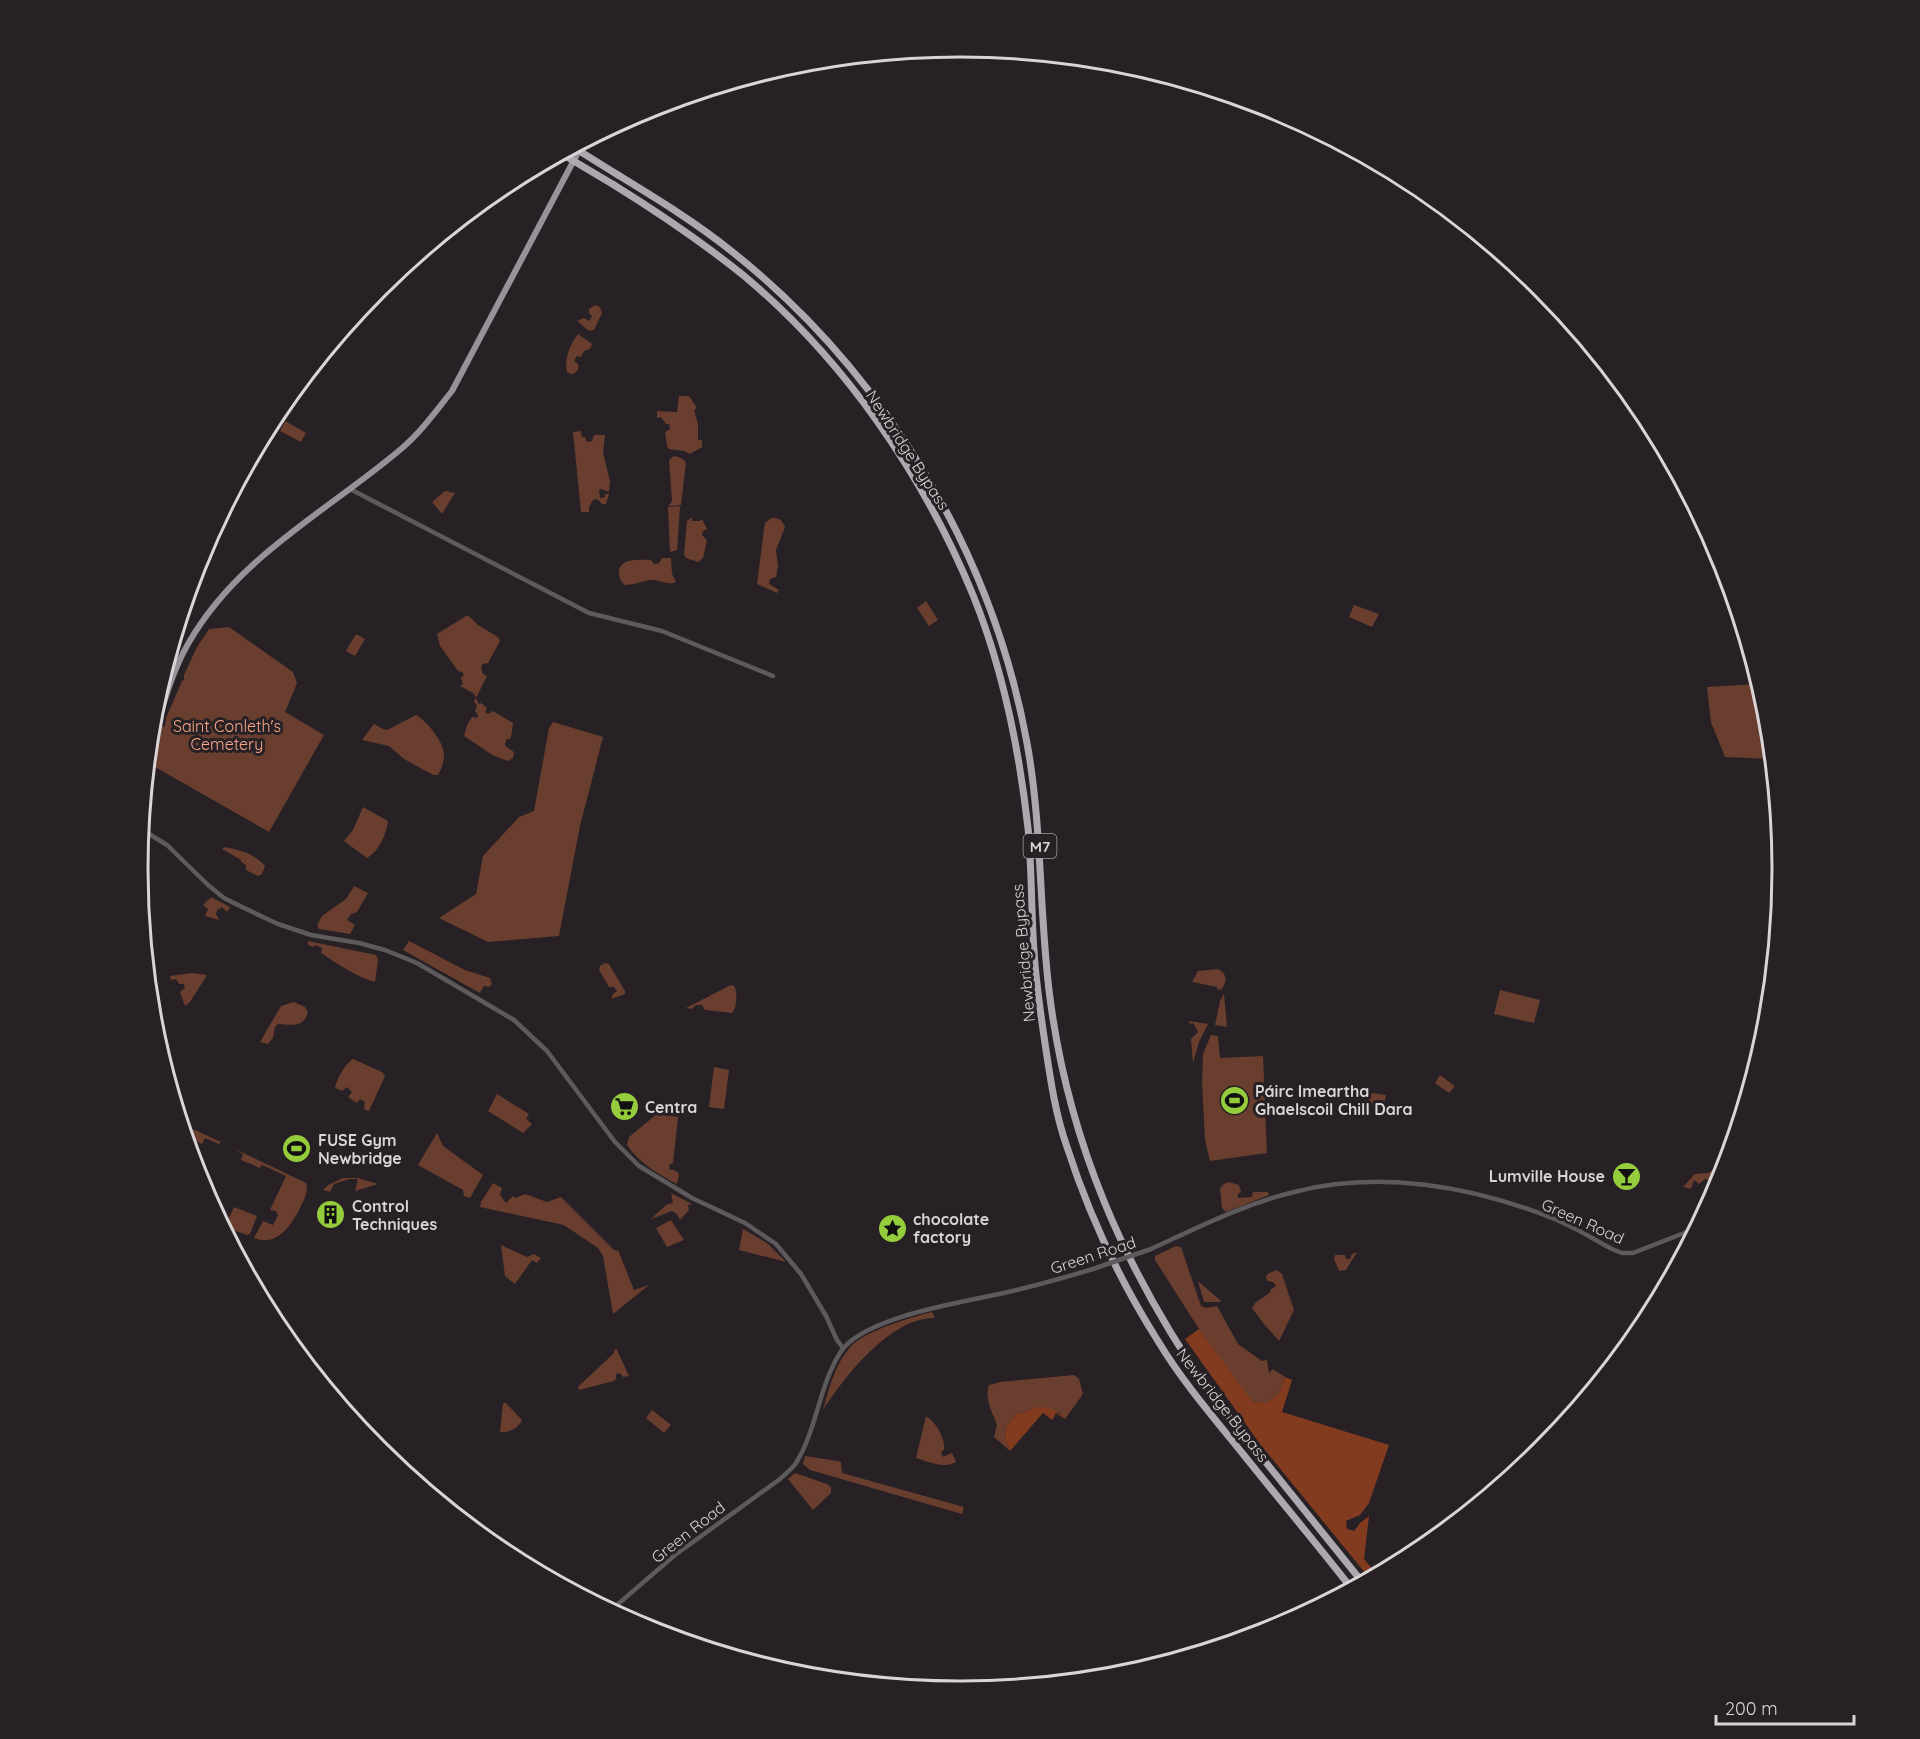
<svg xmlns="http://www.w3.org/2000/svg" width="1920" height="1739" font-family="Quicksand,sans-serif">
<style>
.green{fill:#693e2e}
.forest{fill:#833b1f}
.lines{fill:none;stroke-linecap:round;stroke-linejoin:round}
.minor{stroke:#5c5a5d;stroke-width:4.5}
.major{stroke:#969299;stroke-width:6}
.highway{stroke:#ada8b0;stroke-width:7}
.minor-bridge{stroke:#5c5a5d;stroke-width:4.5}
.highway-bridge{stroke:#ada8b0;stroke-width:7}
.labels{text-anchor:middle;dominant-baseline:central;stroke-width:6;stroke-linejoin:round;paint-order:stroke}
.shield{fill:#272024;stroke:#a49ea1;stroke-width:1.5}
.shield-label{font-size:15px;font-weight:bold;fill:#d9d4d6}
.street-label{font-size:16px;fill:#d9d4d6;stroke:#272024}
.park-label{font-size:16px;fill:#fca788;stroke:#272024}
.poi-label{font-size:16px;font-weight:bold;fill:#d9d4d6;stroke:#272024;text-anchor:start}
.rim{fill:none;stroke:#d9d4d6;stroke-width:3}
</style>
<rect width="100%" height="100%" fill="#272024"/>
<g class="green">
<path d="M595,305L600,307L602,313L594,330L589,331L577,321L584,318L589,321L592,316L589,313V309Z"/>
<path d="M578,334L592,344L590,349L584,351L581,357L577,356L574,361L578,364C580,368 576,374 571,374L567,372C564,358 570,345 578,334Z"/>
<path d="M679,396H689L697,408L694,410L698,424V440H702V447L690,454L684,451L669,449L667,446L665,432L670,429L669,424H666L661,417L657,418V411L677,412Z"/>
<path d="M285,421L306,433L301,442L280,431Z"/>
<path d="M581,431L582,437H585L587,442L592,441L594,435H605L603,453L610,481L609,492L601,489L599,490L600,498L605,497V494H609L606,504H602L597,499L593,500L589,507V512H581L573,432Z"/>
<path d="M674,456L681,458L686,462L681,505L668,506L671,503L672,500L669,460Z"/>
<path d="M445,491L455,493L442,514L432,502Z"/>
<path d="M680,506L677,550L670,552L668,507Z"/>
<path d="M692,517V521H700L702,519L707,529L703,531L702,535L707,540L703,558L698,562L686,558L684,554L687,521Z"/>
<path d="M771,518H775L781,520L785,527L776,550L778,566L776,577L770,579L769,584L779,590L777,593L757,584L764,529L765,523Z"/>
<path d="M662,558H671L672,574L676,582C666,586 661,579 651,580C642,581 634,585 625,585C621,582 619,578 619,573C619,557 641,560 651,560L654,564L659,563Z"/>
<path d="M926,601L938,620L929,626L917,608Z"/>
<path d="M1354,605L1379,614L1372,627L1349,617Z"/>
<path d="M466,616H469L478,625L498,637L500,641L488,663L483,664L481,667L483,674L487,676L476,698L479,704L481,703L487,708L485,712L488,714L493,711L513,723L511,738L506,740L505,746L514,752L513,758L508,761L494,756L464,736L467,725L472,717L477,718L478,715L475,711L477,706L474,701L476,697L473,693L460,686L463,684L461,678L464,675L462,672L458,671L440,646L437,634Z"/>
<path d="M229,627L293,672L297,683L285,712L324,735L269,832L148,763L162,727L165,726L166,718L182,681L184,680V675L197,647L209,629Z"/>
<path d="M356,634L365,639L355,656L346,651Z"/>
<path d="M1759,684L1767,709L1772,759L1725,757L1711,722L1707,687Z"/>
<path d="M416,715C427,721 445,743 444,756C444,763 441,769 438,775H433L404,759L389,746L362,740L374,724L383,729L387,730Z"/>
<path d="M553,722L603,737L580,826L559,936L488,942L439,918L476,894L483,856L519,817L534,811L549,728Z"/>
<path d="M363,807L388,821C386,835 379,851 367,858L344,841L353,830Z"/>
<path d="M224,847C239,850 254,853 265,866L262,874L258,876L246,870V865L241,862V860L222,849Z"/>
<path d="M354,886L368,893L357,912L351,914L347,920L355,925L350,934L319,929L317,925L322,916L346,899Z"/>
<path d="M211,897L230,907L227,912L222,907L217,910L216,914L219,920L205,916L208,909L203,905Z"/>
<path d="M308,941L376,955L378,960L375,982C356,977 338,964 321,953L322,948L316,945L314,947L308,945Z"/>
<path d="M409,941L465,970L490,978L492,984L489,987L484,986L480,993L403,950Z"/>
<path d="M605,963L609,964L625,991V994L611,999L613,994L617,991L614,987H609L599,970L600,966Z"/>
<path d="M1218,969C1228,974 1227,982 1221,990L1217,989V987L1192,982L1198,971Z"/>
<path d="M192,973L207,975L190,1002L185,1006L180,992L185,988L184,984H179L176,979L171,980L170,976Z"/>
<path d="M731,985L734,986C738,992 737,1008 732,1013L705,1010L702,1005H696L692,1009L686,1008Z"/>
<path d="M1500,990L1540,1000L1534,1023L1494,1014Z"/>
<path d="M1224,994L1227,1027L1215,1025L1220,1001Z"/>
<path d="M294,1002L305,1007L308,1012C304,1028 291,1025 278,1024L275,1027L273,1038L268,1044L260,1042L281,1006Z"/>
<path d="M1189,1021L1208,1024L1199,1042L1193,1063L1191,1039L1198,1032L1193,1023L1190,1024Z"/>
<path d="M1211,1035L1218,1036L1220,1058L1263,1056L1267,1153L1210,1161L1205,1140L1202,1082L1203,1054Z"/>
<path d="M353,1059L382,1072L385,1076L369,1111L365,1110L364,1106L365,1102L360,1099L357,1103L348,1097L352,1092L347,1087L342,1091L335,1088C337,1078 345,1064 353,1059Z"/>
<path d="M714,1067L729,1070L724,1109L709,1107Z"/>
<path d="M1440,1075L1455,1086L1449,1093L1435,1083Z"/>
<path d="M1366,1092L1386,1095L1384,1107L1364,1104Z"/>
<path d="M497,1094L529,1114L526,1119L532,1124L523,1133L488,1111Z"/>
<path d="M657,1114L678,1117L673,1163L670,1164L669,1169L676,1171L679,1174L677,1184C658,1174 639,1163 627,1145L629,1137Z"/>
<path d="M189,1129L195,1130L221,1142L219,1144L205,1138L202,1144L185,1136L184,1132Z"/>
<path d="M437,1133L443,1146L483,1175L470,1198L464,1196L463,1190L418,1165Z"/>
<path d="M235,1149L306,1183C309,1193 303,1201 299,1210C290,1227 276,1247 254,1238L263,1221L273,1225L278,1215L276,1211L270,1210L286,1176L262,1165L260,1168L241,1160L243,1154Z"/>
<path d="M1725,1164L1720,1185L1706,1209L1699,1203C1701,1193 1708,1190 1709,1180L1705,1179L1699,1184L1694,1180L1691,1189L1683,1187L1695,1174L1708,1173Z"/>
<path d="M343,1178H358L378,1184L355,1191L358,1179H350L334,1184L330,1192L323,1190L328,1185Z"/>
<path d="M1229,1182L1239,1185L1241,1192L1238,1194V1198L1252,1197L1253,1192H1268L1269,1195L1226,1212L1222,1208L1220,1188L1224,1184Z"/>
<path d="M493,1183L502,1188L500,1195L506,1203L513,1196L516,1198L525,1194L547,1202L561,1197L612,1248L616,1251L618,1250L634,1290L649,1285L613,1314L603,1256L598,1248L564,1225L480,1207L481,1202Z"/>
<path d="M671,1193L692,1204L688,1205L689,1210L680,1220L677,1214L672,1211L651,1219L666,1205L673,1203Z"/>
<path d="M234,1207L257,1216L250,1234L247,1235L225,1227Z"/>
<path d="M671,1220L684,1240L667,1247L656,1228Z"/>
<path d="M743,1229L767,1243L786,1262L739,1250Z"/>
<path d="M501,1245L527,1257L534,1254L541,1258L537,1263L532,1260L515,1284L505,1276Z"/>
<path d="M1176,1246L1181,1247L1201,1306L1206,1308L1217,1306L1238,1344L1262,1361L1267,1360L1269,1373L1273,1369L1285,1377L1278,1395L1266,1403L1252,1401L1244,1392L1199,1329L1155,1260V1256Z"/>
<path d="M1357,1252L1346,1270L1339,1271L1334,1259L1335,1255H1345L1346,1259H1350L1352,1254Z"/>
<path d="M1277,1270L1282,1274L1294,1310L1279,1341L1264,1324L1252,1308L1255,1303L1271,1292L1270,1290L1276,1286L1273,1282L1267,1281L1266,1276L1269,1273Z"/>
<path d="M1198,1281L1221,1301L1220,1302H1204Z"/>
<path d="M262,1302L279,1309L275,1326Z"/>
<path d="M932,1312L935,1318C891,1317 845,1376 823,1410C829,1388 835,1364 851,1346C865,1331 912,1317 932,1312Z"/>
<path d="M616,1348L629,1376L623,1377L620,1373L616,1374V1379L614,1381L579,1390L578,1387L580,1385L613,1354Z"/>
<path d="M1074,1375L1079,1379L1083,1394L1065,1419L1059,1412L1036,1407L1025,1412L1017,1414L1006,1427L1005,1438L1010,1451L994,1437L997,1425C993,1413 984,1399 989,1385L1000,1382Z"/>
<path d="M503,1403H506L522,1420C519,1428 508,1433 500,1432Z"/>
<path d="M652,1410L671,1425L664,1433L646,1418Z"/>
<path d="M926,1416C936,1422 946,1439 944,1450L941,1452L943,1457L952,1453L956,1462C944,1469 929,1462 916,1458Z"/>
<path d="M805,1456L838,1461L841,1462L842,1473L964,1507L962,1514L810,1470L803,1464Z"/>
<path d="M795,1473L827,1484L831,1487V1493L813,1510L788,1479Z"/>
</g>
<g class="forest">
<path d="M1199,1329L1252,1401L1266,1403L1278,1395L1285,1377L1292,1380L1282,1412L1389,1445L1369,1503L1360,1515L1346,1521L1347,1529L1354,1531L1360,1523L1369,1516L1364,1559L1377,1575L1370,1579L1260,1444L1185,1339Z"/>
<path d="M1036,1407C1048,1407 1057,1409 1065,1419L1056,1413L1052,1420L1043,1413L1010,1451L1005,1438L1006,1427L1017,1414L1025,1412Z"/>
</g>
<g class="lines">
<g class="minor">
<path d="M350,489L589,613L662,631L773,676"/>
<path d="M141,829L167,845L208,885L224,898L242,907L278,924L311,935L359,943L385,950L417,963L514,1020L547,1051L615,1142L639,1166L692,1198L745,1223L776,1244L801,1274L826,1316L837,1340L843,1348"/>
<path d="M1151,1249C1197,1228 1244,1204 1294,1192C1380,1170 1471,1186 1552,1218C1573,1226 1593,1239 1612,1249L1622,1253H1633L1697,1228"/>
<path d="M610,1611L675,1555L780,1479C785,1474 792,1469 796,1463C817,1429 819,1386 840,1353C861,1317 964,1302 1004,1293C1034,1286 1063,1278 1093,1269"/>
</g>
<g class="major">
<path d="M149,750C161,715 169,677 188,644C237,557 328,511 401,449C421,432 436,411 452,391L583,143"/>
<path d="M741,1659L837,1680"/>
</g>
<g class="highway">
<path d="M618,175C657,199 695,222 730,250C883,371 992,551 1027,743C1042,825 1039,907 1049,990C1067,1140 1124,1269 1210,1393L1363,1583"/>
<path d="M614,185C659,213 702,242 743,275C844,359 923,474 973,595C1003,669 1019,748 1028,828C1032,869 1031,910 1034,951C1036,984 1041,1017 1046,1050C1051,1083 1056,1116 1067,1147C1089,1215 1120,1281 1158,1341C1182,1381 1213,1417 1243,1454C1279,1499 1316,1543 1352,1589"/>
</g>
<path class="minor-bridge" d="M1093,1269L1151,1249"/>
<g class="highway-bridge">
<path d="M573,147L618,175"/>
<path d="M562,154L614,185"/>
</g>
</g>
<defs>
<symbol id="stadium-disc" viewBox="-11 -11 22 22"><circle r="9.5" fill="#94cc3c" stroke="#272024"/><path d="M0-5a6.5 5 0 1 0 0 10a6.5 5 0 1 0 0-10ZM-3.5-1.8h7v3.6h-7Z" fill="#111"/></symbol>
<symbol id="supermarket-disc" viewBox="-11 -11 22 22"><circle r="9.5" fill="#94cc3c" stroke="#272024"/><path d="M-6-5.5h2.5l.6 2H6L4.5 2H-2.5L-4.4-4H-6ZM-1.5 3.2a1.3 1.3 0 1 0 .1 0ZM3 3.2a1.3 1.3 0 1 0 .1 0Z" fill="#111"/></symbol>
<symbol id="bar-disc" viewBox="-11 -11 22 22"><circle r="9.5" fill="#94cc3c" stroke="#272024"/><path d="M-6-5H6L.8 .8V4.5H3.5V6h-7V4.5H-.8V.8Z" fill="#111"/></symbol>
<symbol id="building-disc" viewBox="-11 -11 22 22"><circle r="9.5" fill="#94cc3c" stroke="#272024"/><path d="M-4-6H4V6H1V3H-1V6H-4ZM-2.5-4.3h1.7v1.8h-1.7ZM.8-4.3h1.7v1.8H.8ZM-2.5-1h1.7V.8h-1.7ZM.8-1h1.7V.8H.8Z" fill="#111"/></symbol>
<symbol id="sight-disc" viewBox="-11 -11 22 22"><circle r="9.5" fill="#94cc3c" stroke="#272024"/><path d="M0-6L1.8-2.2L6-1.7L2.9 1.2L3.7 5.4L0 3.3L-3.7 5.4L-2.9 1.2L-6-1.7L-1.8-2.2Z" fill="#111"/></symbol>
</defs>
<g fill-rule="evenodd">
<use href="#stadium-disc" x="1218" y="1084" width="33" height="33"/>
<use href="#supermarket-disc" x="608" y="1090" width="33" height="33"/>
<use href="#stadium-disc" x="280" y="1132" width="33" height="33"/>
<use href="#bar-disc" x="1610" y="1160" width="33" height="33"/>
<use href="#building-disc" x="314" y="1198" width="33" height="33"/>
<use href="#sight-disc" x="876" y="1212" width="33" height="33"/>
</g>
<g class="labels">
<rect class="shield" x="1023.5" y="834" width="33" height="24" rx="4.5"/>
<g class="shield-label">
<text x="1040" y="846">M7</text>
</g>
<g class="street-label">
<text transform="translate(908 450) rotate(57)">Newbridge Bypass</text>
<text transform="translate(1023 953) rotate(-95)">Newbridge Bypass</text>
<text transform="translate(1583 1221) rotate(24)">Green Road</text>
<text transform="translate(1093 1255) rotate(-18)">Green Road</text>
<text transform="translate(1223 1405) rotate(52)">Newbridge Bypass</text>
<text transform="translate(688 1532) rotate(-38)">Green Road</text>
</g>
<g class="park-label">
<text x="227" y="726">Saint Conleth's<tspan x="227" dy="18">Cemetery</tspan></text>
</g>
<g class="poi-label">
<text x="1255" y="1091">Páirc Imeartha<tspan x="1255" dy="18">Ghaelscoil Chill Dara</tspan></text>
<text x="645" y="1107">Centra</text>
<text x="318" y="1140">FUSE Gym<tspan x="318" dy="18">Newbridge</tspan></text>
<text x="1605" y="1176" text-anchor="end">Lumville House</text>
<text x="352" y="1206">Control<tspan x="352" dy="18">Techniques</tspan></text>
<text x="913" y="1219">chocolate<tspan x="913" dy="18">factory</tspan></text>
</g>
</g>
<path d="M0 0H1920V1739H0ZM148 869a812 812 0 1 1 1624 0a812 812 0 1 1-1624 0Z" fill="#272024" fill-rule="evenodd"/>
<path class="rim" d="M148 869a812 812 0 1 1 1624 0a812 812 0 1 1-1624 0Z"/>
<path d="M1716 1715v9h138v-9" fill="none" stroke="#d9d4d6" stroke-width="3"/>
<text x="1725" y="1715" font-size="18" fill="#d9d4d6" stroke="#272024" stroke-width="4.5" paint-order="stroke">200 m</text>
</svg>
